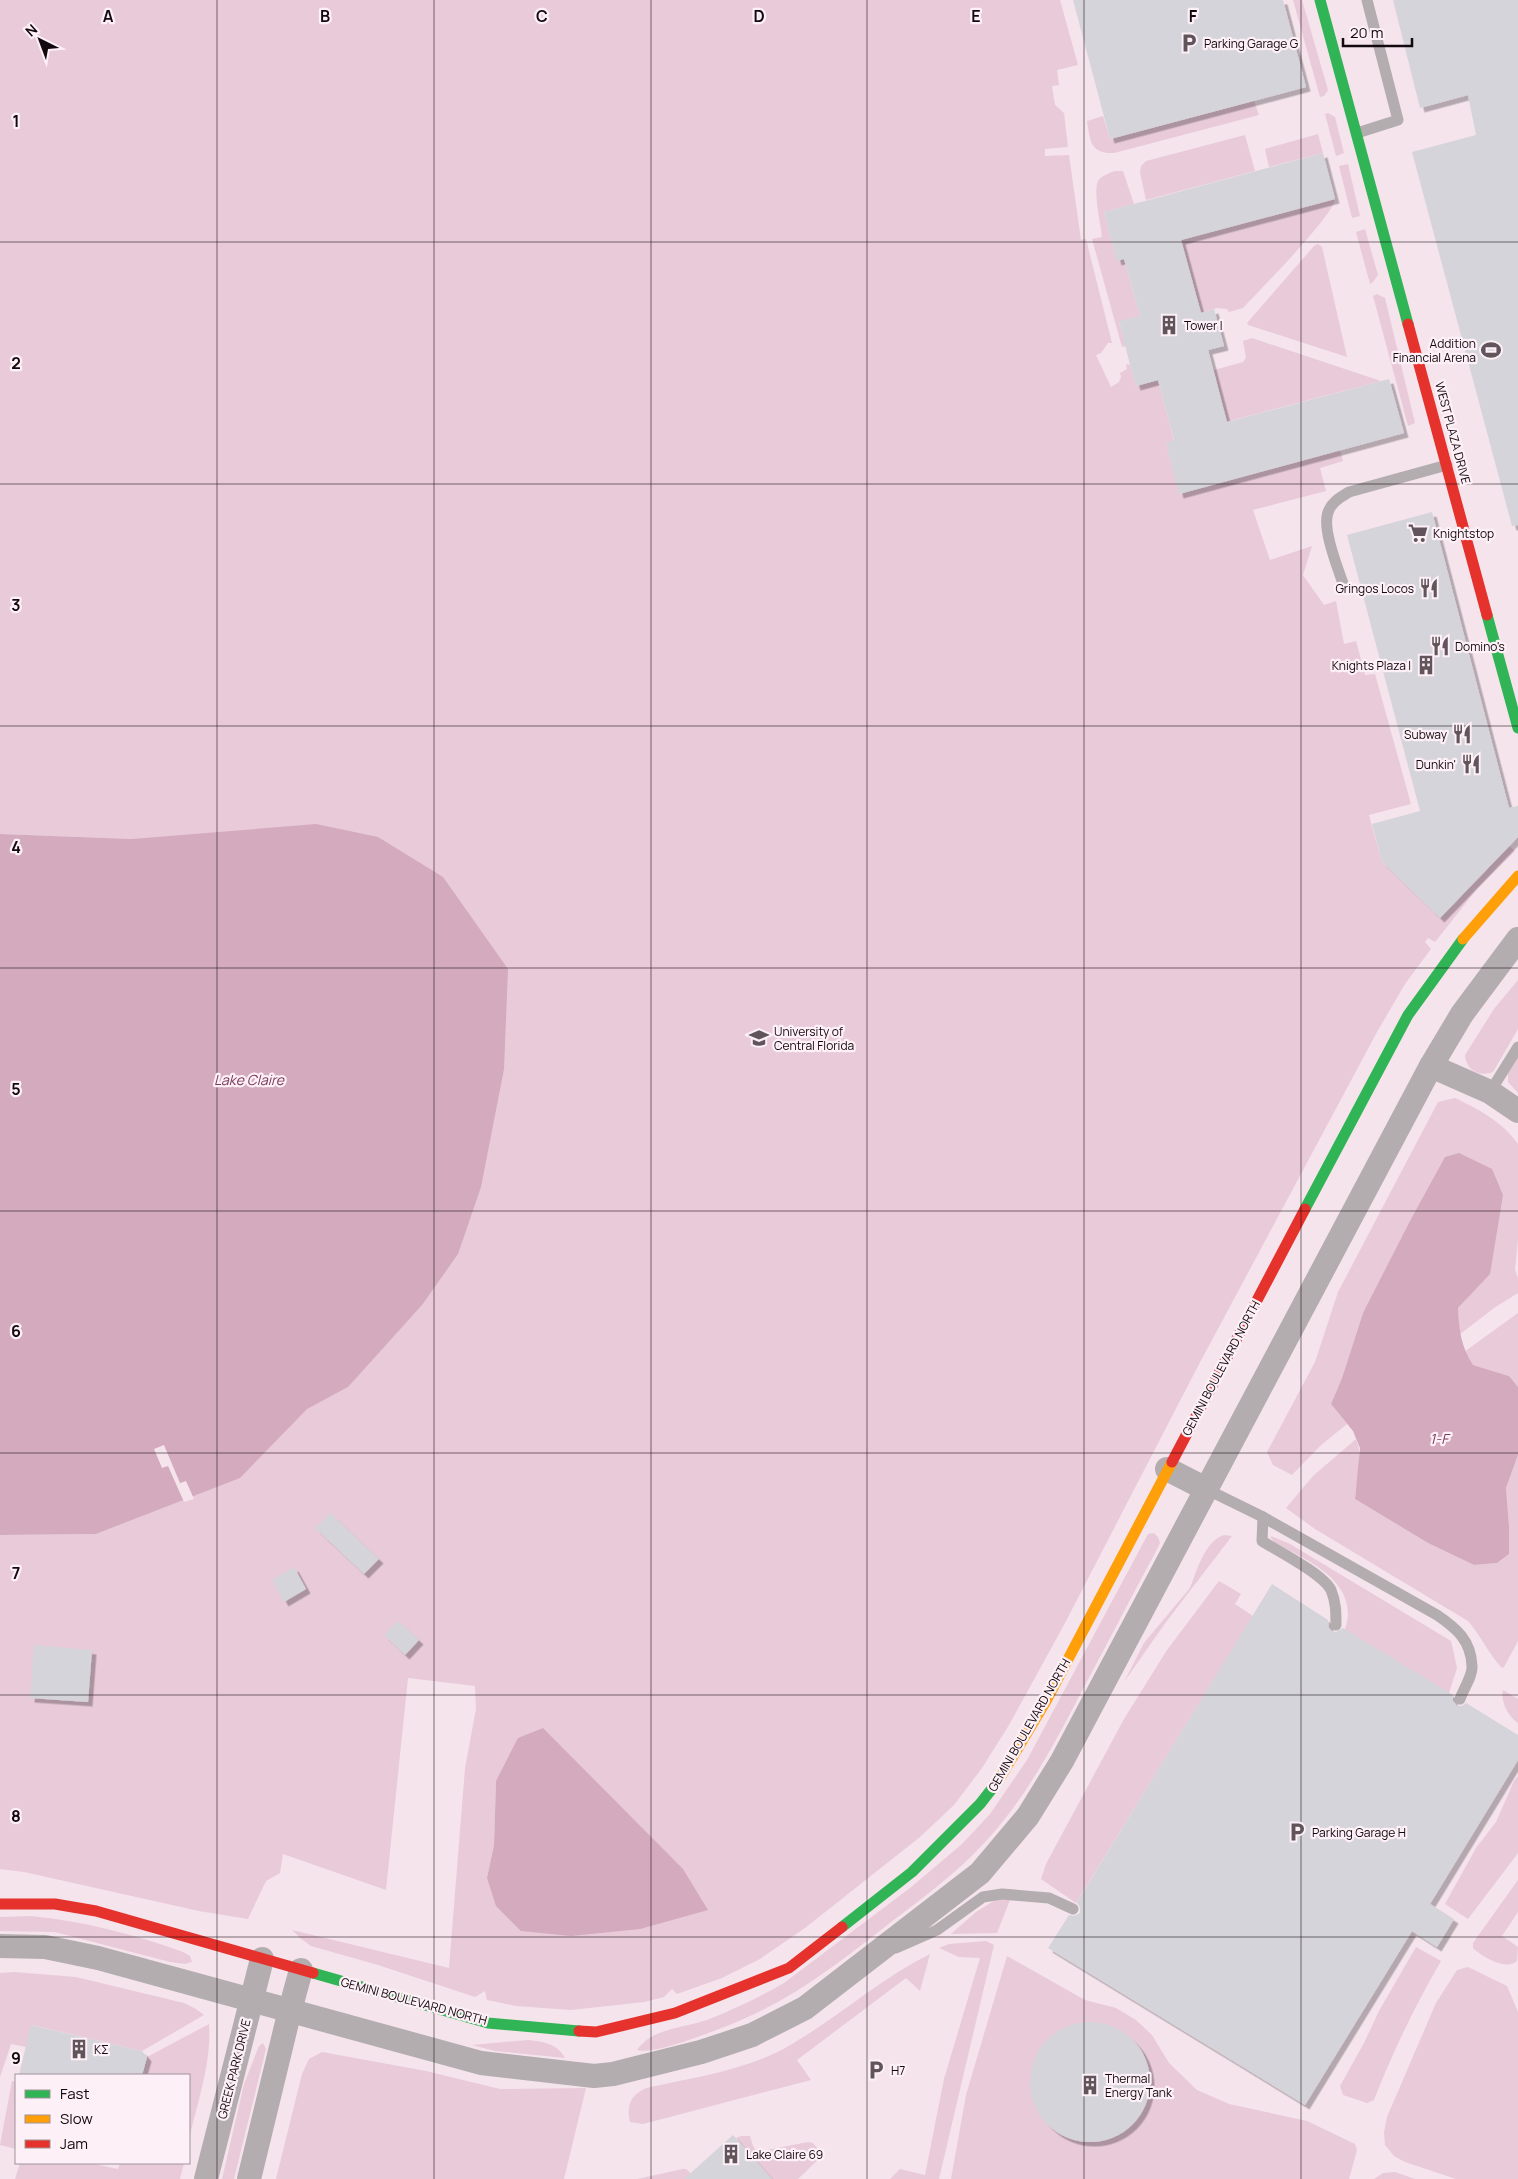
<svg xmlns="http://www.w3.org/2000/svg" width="1518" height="2179" font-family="Manrope,sans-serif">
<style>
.green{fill:#e9cad9;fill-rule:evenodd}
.water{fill:#d3aabe}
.pier{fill:#f5e4ec}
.building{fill:#d5d4da;filter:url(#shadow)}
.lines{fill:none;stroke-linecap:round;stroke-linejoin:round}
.lane{stroke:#b3adb0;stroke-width:11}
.street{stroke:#b3adb0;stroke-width:24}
.fast{stroke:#30b455;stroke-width:11}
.slow{stroke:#ff9f0a;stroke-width:11}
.jam{stroke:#e5322d;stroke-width:11}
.grid{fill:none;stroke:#12080d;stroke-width:1;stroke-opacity:0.55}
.labels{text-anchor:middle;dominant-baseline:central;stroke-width:4.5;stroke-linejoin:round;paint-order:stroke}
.poi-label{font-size:12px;fill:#12080d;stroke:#fdf0f6;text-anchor:start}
.street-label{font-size:12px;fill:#12080d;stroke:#fdf0f6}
.water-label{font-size:14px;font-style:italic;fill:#79395c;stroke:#fdf0f6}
.grid-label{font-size:16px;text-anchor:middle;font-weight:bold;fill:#12080d;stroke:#fdf0f6;stroke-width:4.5;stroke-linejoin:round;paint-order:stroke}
</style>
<defs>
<filter id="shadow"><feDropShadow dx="4.5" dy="4.5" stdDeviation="0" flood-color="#0004"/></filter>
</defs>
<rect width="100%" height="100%" fill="#f5e4ec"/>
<g class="green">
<path d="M0,0H1060L1078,65L1057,70L1059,85L1052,86L1055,105L1064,113L1068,147L1045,149V156L1069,155L1081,240L1086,239L1112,343H1108L1101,353L1096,355L1111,387L1119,382L1121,377L1120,373L1127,369L1126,364L1130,365L1136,386L1158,380L1174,441L1166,443L1180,494L1340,450L1343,461L1320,468L1326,491L1253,510L1270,560L1312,546L1303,575L1324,605L1336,601L1344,644L1356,641L1365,675L1375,674L1411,804L1369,815L1382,862L1440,918L1509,846L1515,851L1477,889L1435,942L1428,938L1425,942L1431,949L1405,984L1377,1032L1197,1368L1065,1623L1009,1725L982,1768L954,1805L920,1837L805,1928L760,1959L722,1978L677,1994L672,1989L664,1997L644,2002L571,2010L516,2006L487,2000L485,1991L475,1997L378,1965L311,1946L300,1938L292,1930L449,1968L465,1768L476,1709L475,1686L408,1678L386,1890L283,1854L280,1873L266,1881L248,1919L199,1911L24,1872L0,1869V1535L96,1534L239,1478L307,1408L348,1387L132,839L0,834ZM543,1728L487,1878L494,1845L496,1781Z"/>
<path d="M1293,0H1302L1328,90L1324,96L1320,97Z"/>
<path d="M1254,101L1259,115L1114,153C1090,154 1090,140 1087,121L1103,116L1110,139Z"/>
<path d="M1328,113L1335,117L1344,153L1336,156L1325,114Z"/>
<path d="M1318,134L1323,153L1269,167L1265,149Z"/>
<path d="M1245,135L1255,171L1146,200L1140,173L1141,166L1146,161Z"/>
<path d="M1348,164L1360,216L1352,218L1339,166Z"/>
<path d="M1115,171H1123L1134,204L1104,212L1117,260L1124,259L1140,316L1119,322L1126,346L1122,347L1092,239L1102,237C1101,225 1093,191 1098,181C1101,176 1109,173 1115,171Z"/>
<path d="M1335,199C1335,214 1258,292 1243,308L1229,312L1227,309L1217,308L1201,313L1181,240Z"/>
<path d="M1365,229L1378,275L1373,282L1370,284L1356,232Z"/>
<path d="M1318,244L1322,247L1347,357L1248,325L1247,323L1314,246Z"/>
<path d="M1377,294L1385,298L1415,423L1408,426L1373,296Z"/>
<path d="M1252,338L1381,381L1226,422L1214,370L1243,362L1246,358L1243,341Z"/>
<path d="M1518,980V1029L1493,1072C1480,1077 1466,1071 1465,1055L1494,1009Z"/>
<path d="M1518,1057V1093L1508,1082V1073Z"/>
<path d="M1455,1098C1478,1109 1503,1122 1518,1144V1239L1515,1270L1518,1278V1293L1494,1308L1459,1335L1458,1308L1490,1273L1363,1313L1342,1378L1331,1404L1347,1424L1320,1446L1292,1475L1273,1465L1267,1452L1315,1362L1338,1292L1438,1102Z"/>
<path d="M1518,1313V1387L1509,1376L1473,1365L1464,1352Z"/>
<path d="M1356,1439C1364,1457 1356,1479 1355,1499L1428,1543L1474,1565L1497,1563L1509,1554V1526L1506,1488L1518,1455V1641L1504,1667L1502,1668C1488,1653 1481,1636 1468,1621L1315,1529L1286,1508L1313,1476Z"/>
<path d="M1154,1533L1158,1537L1160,1543L1155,1553C1131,1598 1108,1642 1084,1687C1056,1741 1028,1795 987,1840C955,1876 915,1903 877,1933C827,1972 787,2002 727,2026C708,2033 654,2055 637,2050C652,2028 683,2028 707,2020C733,2010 760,1997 784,1983L910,1888L962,1844L990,1814L1027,1760L1148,1534Z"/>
<path d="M1224,1535L1232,1536L1166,1622L1124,1682L1144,1643L1190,1588C1197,1571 1204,1542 1224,1535Z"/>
<path d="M1271,1536L1290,1544L1451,1641L1457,1668L1449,1693L1345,1630C1346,1625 1348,1619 1348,1615C1349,1576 1302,1558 1274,1542L1271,1538Z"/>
<path d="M1219,1581L1241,1594L1235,1604L1253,1616L1076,1903L1041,1879L1046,1864L1124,1719L1167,1650Z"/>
<path d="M1503,1690L1518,1699V1723C1509,1718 1500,1701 1503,1690Z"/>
<path d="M1518,1776V1853L1468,1919L1445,1904L1476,1848L1496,1822L1514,1781Z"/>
<path d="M1518,1880V1912L1502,1936L1518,1947L1517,1961C1505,1971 1483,1957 1473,1948V1943Z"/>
<path d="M997,1899L1010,1900L997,1933L951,1934L976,1912Z"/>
<path d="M31,1916C82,1921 134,1934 183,1952L190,1956L192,1962L185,1964L170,1962L55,1932L0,1931V1917Z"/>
<path d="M986,1941L994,1945L939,2179H890L900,2169L925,2175L944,2079L980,1958L959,1957L939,1948L949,1944Z"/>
<path d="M1416,1947L1441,1961C1415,2006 1393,2051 1374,2100L1367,2103L1343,2095L1340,2086L1364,2043L1379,2011Z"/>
<path d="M930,1954L920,1991L906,1978L797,2060L811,2080L643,2124L630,2122C626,2105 631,2095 646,2088C695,2077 749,2070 792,2044C840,2016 881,1978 930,1954Z"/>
<path d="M1007,1956L1085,2000L1116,2008L1136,2020L1152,2035L1169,2063L1197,2090L1229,2104L1307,2121L1355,2144L1357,2150L1349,2179H951L966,2095Z"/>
<path d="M1468,1967L1507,1986L1518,2012V2179H1456L1405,2162L1394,2156L1385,2145L1384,2132L1387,2117L1436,2003L1457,1970Z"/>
<path d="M14,1972L76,1977L184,2003L196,2009L204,2015L142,2051L32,2025L26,2047L11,2044L0,2077V1973Z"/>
<path d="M209,2024C212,2062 197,2103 189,2140V2075H142L147,2057Z"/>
<path d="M528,2040C543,2042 557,2043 565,2058L495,2051L472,2045Z"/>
<path d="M263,2043L266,2049L234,2179H222L244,2084L259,2046Z"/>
<path d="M322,2052L426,2071L500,2089L586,2088L564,2179H276L302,2074L309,2059Z"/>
<path d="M12,2081L16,2082V2149L0,2145Z"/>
<path d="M741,2136H750L753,2146L757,2152L808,2142L813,2143L823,2155L798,2179H772L736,2138Z"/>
<path d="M20,2163H90L118,2169L120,2163H184L180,2179H15Z"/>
<path d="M686,2169L697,2179H637L683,2169Z"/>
<path d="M1395,2172L1415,2179H1374L1383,2173Z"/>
</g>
<g class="water">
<path d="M316,824L378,837L443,877L508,969L504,1069L481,1187L458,1254L422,1305L348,1387L307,1409L240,1478L96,1534L0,1535V834L132,839Z"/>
<path d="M1459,1153L1492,1169L1503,1195L1490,1274L1458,1308C1459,1330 1461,1347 1473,1365L1509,1376L1518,1387V1455L1506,1488L1509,1526V1554L1497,1563L1474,1565L1428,1543L1355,1499L1360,1448L1353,1431L1331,1404L1342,1378L1363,1313L1410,1221L1445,1157Z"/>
<path d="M543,1728L683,1869L708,1910L640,1929L571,1936L521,1931L496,1906L487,1878L494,1845L496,1781L518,1738Z"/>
</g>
<path class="pier" d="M164,1445L180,1483L186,1481L194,1499L184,1502L168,1466L162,1468L154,1449Z"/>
<g class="building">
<path d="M1073,0H1283L1306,87L1110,139Z"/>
<path d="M1393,0H1518V525L1512,526L1412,152L1476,135L1468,95L1420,108Z"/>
<path d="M1323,153L1335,199L1181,240L1201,313L1214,309L1224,346L1208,350L1227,422L1389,379L1404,433L1179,494L1166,443L1174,440L1158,380L1136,386L1130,365L1119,321L1140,316L1124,259L1117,261L1104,212Z"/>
<path d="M1432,512L1509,808L1518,806V837L1440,918L1382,862L1372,824L1420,811L1347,535Z"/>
<path d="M330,1513L379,1559L364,1574L315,1528Z"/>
<path d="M294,1567L306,1589L284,1602L272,1580Z"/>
<path d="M1272,1584L1328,1620L1329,1628L1332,1631L1336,1632L1343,1628L1453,1695V1701L1457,1706H1462L1466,1703L1518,1735V1760L1430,1904L1454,1919L1437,1947L1412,1931L1305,2105L1048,1948L1069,1915L1074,1916L1080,1913V1908L1077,1902Z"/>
<path d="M398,1621L419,1640L405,1655L384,1635Z"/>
<path d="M34,1645L92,1650L88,1702L30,1698Z"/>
<circle cx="1090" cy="2082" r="60"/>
<path d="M31,2025L142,2051L147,2057L142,2075H19Z"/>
<path d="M733,2135L772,2179H684Z"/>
</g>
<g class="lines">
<g class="lane">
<path d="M1357,133L1398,120L1367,0"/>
<path d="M1345,589C1339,571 1320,526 1329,510C1333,501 1341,497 1349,492L1447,465"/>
<path d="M1490,1092L1518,1047"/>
<path d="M1206,1489L1263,1517L1437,1615C1456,1628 1471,1640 1472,1666C1473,1675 1463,1690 1460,1699"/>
<path d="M1263,1517L1262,1541C1278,1551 1323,1574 1331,1590C1336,1602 1336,1613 1336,1625"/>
<path d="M896,1948L937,1930L983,1897L1002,1894L1049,1898L1073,1909"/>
</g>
<g class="street">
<path d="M1431,1066L1490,1092L1518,1111"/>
<path d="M1167,1469L1206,1489"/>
<path d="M0,1946L45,1947L98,1958L481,2063L594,2076L613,2074L701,2052L752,2035L805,2008L980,1873L1028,1816L1062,1761L1431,1066L1462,1014L1518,939"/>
<path d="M206,2179L262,1959"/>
<path d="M249,2179L290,2010L301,1970"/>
</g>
<g class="fast">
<path d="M1320,0L1408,324"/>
<path d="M1487,615L1518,728"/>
<path d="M1305,1209L1408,1015L1463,939"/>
<path d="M842,1927L912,1872L980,1804L998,1781"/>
<path d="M313,1973L488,2023L579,2031"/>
</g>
<g class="slow">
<path d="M1463,939L1518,876"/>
<path d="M998,1781L1046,1701L1172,1462"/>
</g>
<g class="jam">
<path d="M1408,324L1487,615"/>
<path d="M1172,1462L1305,1209"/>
<path d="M0,1904H55L96,1911L313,1973"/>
<path d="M579,2031L596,2032L675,2013L789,1968L842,1927"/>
</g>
</g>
<path class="grid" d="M217,0V2179M434,0V2179M651,0V2179M867,0V2179M1084,0V2179M1301,0V2179M0,242H1518M0,484H1518M0,726H1518M0,968H1518M0,1211H1518M0,1453H1518M0,1695H1518M0,1937H1518"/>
<defs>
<symbol id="parking-bare" viewBox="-9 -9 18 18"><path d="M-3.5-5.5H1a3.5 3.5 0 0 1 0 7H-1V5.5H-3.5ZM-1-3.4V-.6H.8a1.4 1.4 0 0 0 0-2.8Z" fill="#61555b" stroke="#fdf0f6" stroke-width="2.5" paint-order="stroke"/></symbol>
<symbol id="building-bare" viewBox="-9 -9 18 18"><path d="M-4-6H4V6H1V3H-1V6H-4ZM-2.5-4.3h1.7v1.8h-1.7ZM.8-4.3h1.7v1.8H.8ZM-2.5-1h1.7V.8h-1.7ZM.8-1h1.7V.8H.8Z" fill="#61555b" stroke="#fdf0f6" stroke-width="2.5" paint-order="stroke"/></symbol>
<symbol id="stadium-bare" viewBox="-9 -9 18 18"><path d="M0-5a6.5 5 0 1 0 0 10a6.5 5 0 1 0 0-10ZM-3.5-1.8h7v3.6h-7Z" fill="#61555b" stroke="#fdf0f6" stroke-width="2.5" paint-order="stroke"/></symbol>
<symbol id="supermarket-bare" viewBox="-9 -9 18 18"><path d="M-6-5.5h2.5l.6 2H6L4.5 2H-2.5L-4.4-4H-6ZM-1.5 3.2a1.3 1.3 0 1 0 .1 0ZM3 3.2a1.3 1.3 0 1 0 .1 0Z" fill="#61555b" stroke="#fdf0f6" stroke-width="2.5" paint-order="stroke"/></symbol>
<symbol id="restaurant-bare" viewBox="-9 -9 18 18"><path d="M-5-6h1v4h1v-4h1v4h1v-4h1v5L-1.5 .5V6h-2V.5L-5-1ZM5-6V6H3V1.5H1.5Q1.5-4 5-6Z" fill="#61555b" stroke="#fdf0f6" stroke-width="2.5" paint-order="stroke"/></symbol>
<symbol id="university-bare" viewBox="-9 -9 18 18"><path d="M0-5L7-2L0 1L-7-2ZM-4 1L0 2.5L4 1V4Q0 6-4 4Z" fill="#61555b" stroke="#fdf0f6" stroke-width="2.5" paint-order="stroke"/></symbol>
</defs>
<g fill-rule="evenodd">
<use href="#parking-bare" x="1175" y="29" width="28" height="28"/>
<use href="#building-bare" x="1155" y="311" width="28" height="28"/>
<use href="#stadium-bare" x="1477" y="336" width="28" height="28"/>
<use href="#supermarket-bare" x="1404" y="519" width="28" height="28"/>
<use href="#restaurant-bare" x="1415" y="574" width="28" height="28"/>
<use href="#restaurant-bare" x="1426" y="632" width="28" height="28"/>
<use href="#building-bare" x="1412" y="651" width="28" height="28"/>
<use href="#restaurant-bare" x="1448" y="720" width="28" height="28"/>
<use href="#restaurant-bare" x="1457" y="750" width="28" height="28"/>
<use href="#university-bare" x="745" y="1024" width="28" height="28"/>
<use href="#parking-bare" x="1283" y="1818" width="28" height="28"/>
<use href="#building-bare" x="65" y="2035" width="28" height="28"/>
<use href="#parking-bare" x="862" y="2056" width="28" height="28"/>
<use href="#building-bare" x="1076" y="2071" width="28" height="28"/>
<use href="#building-bare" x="717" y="2140" width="28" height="28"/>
</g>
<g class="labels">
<g class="poi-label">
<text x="1204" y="43">Parking Garage G</text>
<text x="1184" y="325">Tower I</text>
<text x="1476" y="343" text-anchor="end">Addition<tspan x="1476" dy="14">Financial Arena</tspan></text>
<text x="1433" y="533">Knightstop</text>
<text x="1414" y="588" text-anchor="end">Gringos Locos</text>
<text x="1455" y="646">Domino's</text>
<text x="1411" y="665" text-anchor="end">Knights Plaza I</text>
<text x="1447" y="734" text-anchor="end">Subway</text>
<text x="1456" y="764" text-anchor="end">Dunkin'</text>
<text x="774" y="1031">University of<tspan x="774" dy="14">Central Florida</tspan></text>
<text x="1312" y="1832">Parking Garage H</text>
<text x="94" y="2049">ΚΣ</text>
<text x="891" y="2070">H7</text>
<text x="1105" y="2078">Thermal<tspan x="1105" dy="14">Energy Tank</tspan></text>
<text x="746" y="2154">Lake Claire 69</text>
</g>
<g class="street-label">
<text transform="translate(1453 433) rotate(75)">WEST PLAZA DRIVE</text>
<text transform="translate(1221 1368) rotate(-62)">GEMINI BOULEVARD NORTH</text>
<text transform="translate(1029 1725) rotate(-60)">GEMINI BOULEVARD NORTH</text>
<text transform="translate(414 2001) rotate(15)">GEMINI BOULEVARD NORTH</text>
<text transform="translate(234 2069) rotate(-76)">GREEK PARK DRIVE</text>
</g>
<g class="water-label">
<text x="249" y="1079">Lake Claire</text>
<text x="1439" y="1438">1-F</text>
</g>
</g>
<g class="grid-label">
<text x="108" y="22">A</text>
<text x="325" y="22">B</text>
<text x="542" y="22">C</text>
<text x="759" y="22">D</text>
<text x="976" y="22">E</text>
<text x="1193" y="22">F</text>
<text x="16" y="127">1</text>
<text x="16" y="369">2</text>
<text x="16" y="611">3</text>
<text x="16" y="853">4</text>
<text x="16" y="1095">5</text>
<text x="16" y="1337">6</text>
<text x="16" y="1579">7</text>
<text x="16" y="1822">8</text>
<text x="16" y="2064">9</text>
</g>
<rect x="15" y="2074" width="175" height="90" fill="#fdf0f6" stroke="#9f9399"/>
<rect x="25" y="2090" width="25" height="8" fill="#30b455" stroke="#9f9399"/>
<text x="60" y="2099" font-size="15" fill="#12080d">Fast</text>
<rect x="25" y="2115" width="25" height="8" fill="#ff9f0a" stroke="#9f9399"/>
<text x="60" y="2124" font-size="15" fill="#12080d">Slow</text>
<rect x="25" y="2140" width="25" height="8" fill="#e5322d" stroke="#9f9399"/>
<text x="60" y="2149" font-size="15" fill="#12080d">Jam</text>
<g transform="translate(40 40) rotate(318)" stroke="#fdf0f6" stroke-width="4" paint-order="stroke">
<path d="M0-4L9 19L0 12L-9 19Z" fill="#12080d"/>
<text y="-8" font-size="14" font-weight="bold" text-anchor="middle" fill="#12080d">N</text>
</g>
<path d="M1343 38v8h69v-8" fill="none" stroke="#12080d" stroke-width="2.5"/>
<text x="1350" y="38" font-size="15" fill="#12080d" stroke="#fdf0f6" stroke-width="4" paint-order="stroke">20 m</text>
</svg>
